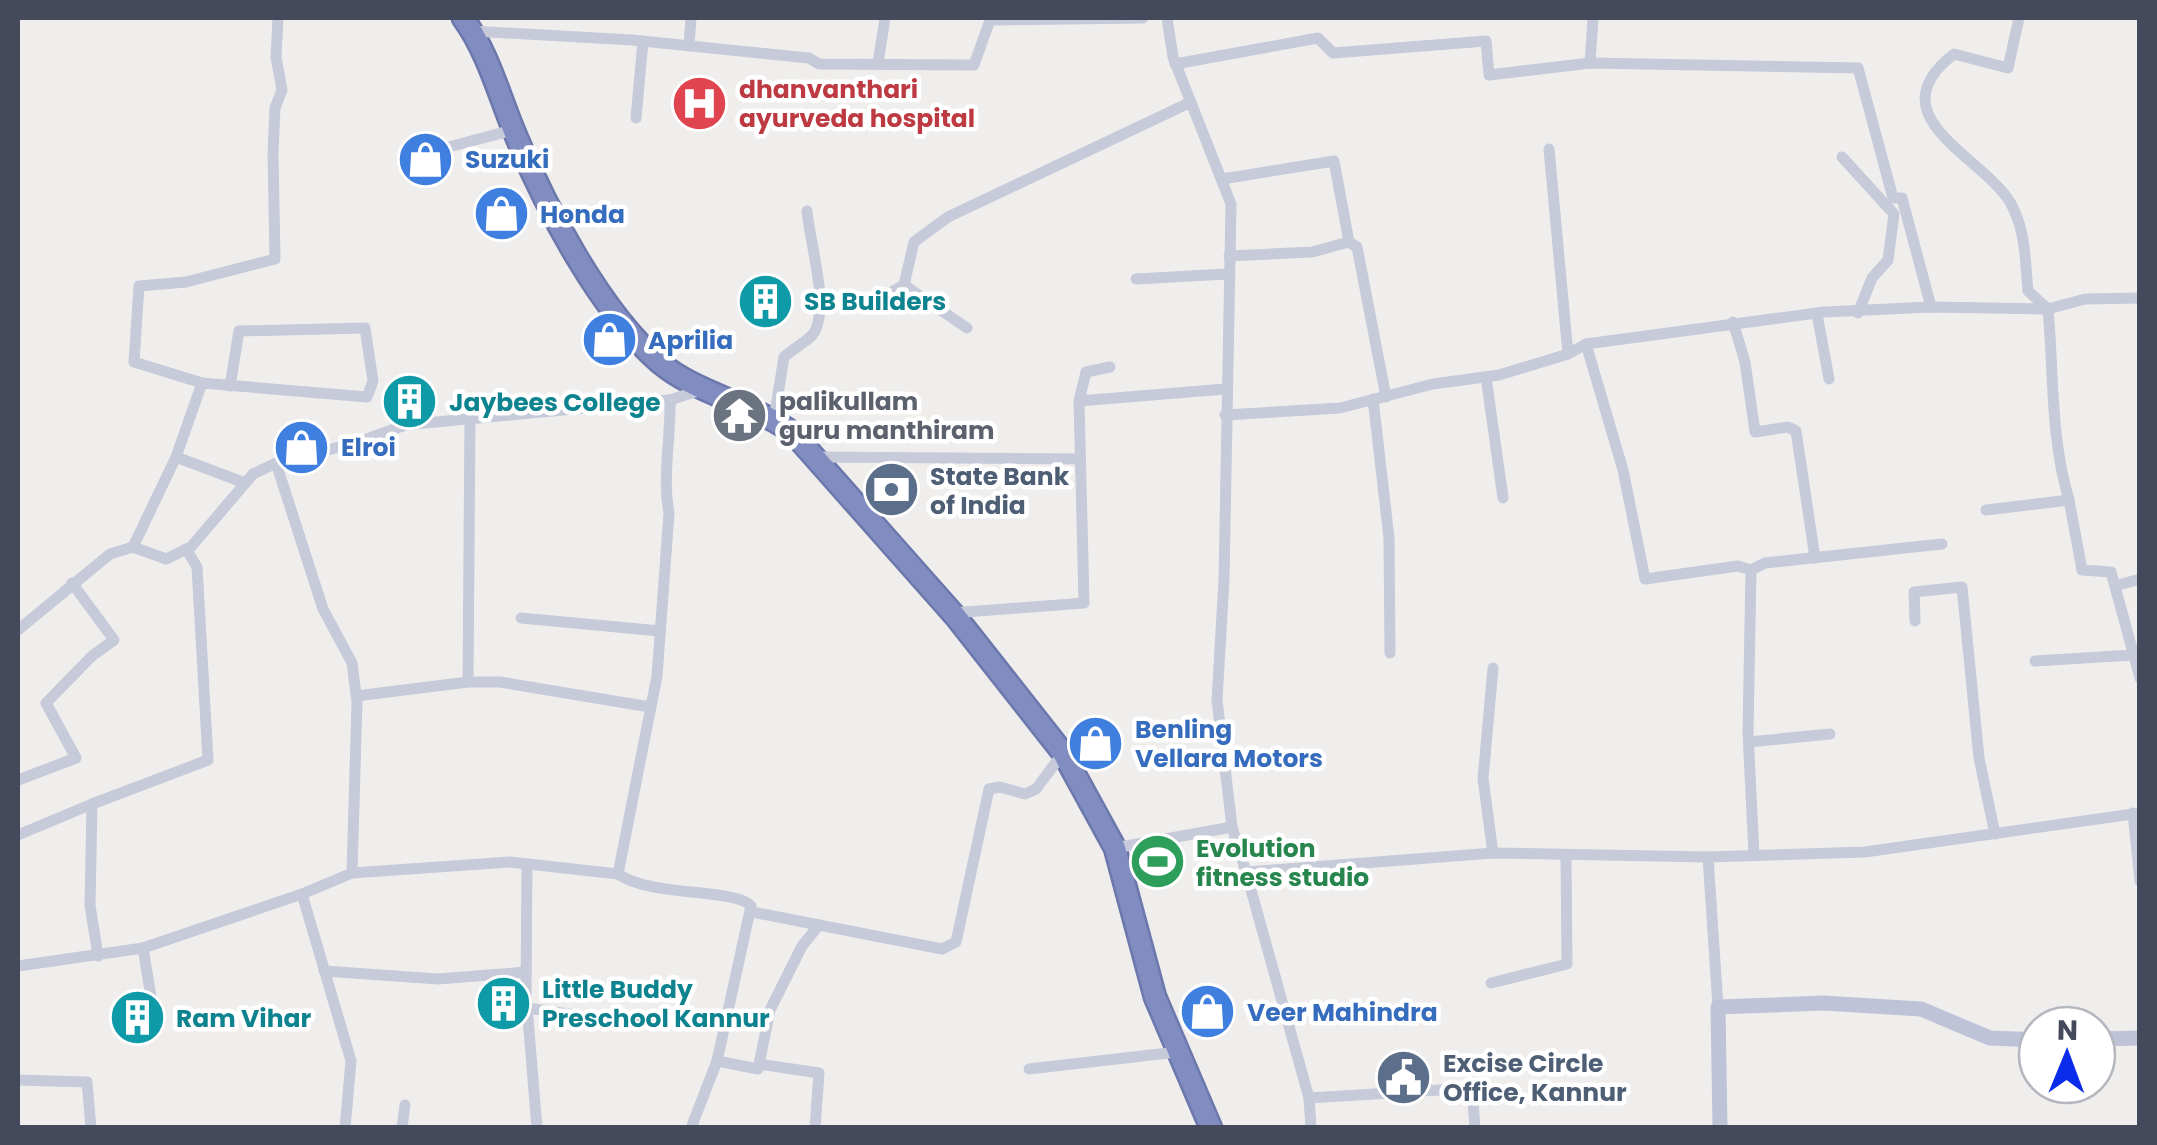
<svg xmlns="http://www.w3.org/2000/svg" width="2157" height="1145" font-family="Poppins,sans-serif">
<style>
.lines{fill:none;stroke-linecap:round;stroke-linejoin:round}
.highway-casing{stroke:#6c78ac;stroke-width:25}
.street{stroke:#c6cad9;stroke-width:11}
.secondary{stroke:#bec3d8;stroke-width:15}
.highway{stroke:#818dc0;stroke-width:20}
.labels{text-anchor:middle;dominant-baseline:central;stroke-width:9;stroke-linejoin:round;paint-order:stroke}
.health-label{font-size:25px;font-weight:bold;fill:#be3a42;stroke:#fff;text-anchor:start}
.shop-label{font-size:25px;font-weight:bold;fill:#366cbe;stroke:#fff;text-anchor:start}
.culture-label{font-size:25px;font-weight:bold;fill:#0d838f;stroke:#fff;text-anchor:start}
.worship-label{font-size:25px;font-weight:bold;fill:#5b616d;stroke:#fff;text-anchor:start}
.service-label{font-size:25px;font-weight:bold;fill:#4e5e75;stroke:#fff;text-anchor:start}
.leisure-label{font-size:25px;font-weight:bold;fill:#27864d;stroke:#fff;text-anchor:start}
</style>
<rect width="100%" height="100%" fill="#f0eeed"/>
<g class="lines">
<defs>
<path id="highway" d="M463,18C489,54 499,96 516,136C546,208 600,311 659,362C698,395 754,403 794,434L956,617L1063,753L1115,848L1155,997L1211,1128"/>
</defs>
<use href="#highway" class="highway-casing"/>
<g class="street">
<path d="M1167,18L1173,57L1231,204L1224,580L1217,700L1232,827"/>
<path d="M2019,18L2008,68L1954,54C1874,116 1982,156 2010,202C2026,230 2025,260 2028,291L2048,309C2054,374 2050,436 2069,500"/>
<path d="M472,31L632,40L809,58L819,64L974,65L990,20L1143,18"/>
<path d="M689,46L691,18"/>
<path d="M878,63L885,18"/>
<path d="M1590,63L1593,18"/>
<path d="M1175,64L1318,38L1333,53L1486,41L1489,75L1590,63L1858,68L1893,198H1902L1931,307"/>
<path d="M636,118L643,41"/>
<path d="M445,148L513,130"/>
<path d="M1549,149L1568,354"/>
<path d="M1842,157L1894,214L1888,260L1872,278L1858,313"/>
<path d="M1222,179L1334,161L1349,242L1312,252L1229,256"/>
<path d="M1349,242L1357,247L1386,397"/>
<path d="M1136,279L1227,274"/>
<path d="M904,285L967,328"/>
<path d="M824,305L870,304L904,285L914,242L948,217L1191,102"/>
<path d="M1817,314L1829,379"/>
<path d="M1733,322L1745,362L1755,432L1788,427L1796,431L1815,558"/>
<path d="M1586,344L1623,470L1645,579L1738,566L1751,570"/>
<path d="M1486,377L1503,498"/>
<path d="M202,383L134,362L139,286L186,282L275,259L273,153L275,108L282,90L276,57L278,18"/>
<path d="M230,386L239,331L365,328L373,381L367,397L202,383L176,457L245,483"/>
<path d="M1373,399L1389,538L1390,653"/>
<path d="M1079,401L1086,372L1110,367"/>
<path d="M1225,415L1340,408L1433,384L1499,375L1568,354L1586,344L1824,312L1931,307L2048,309L2085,299L2140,298"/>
<path d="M470,417L468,682H500L650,707"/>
<path d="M774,419L784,357C793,348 810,341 815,331C829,304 810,244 807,211"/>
<path d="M816,457L1078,459"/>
<path d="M276,463L323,609L352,663L357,702L352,873"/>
<path d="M1986,510L2069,500L2082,570L2111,572L2140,678"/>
<path d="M133,547L176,457"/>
<path d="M2115,586L2140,579"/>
<path d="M952,613L1084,603L1079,401L1225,389"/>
<path d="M521,618L660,631"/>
<path d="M1915,621L1914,592L1962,587L1979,758L1995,834"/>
<path d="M18,630L110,554L133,547L166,559L191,547L253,474L276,463L359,442L405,425L670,400L704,389"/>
<path d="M2035,661L2133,655"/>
<path d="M356,696L468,682"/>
<path d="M1749,742L1830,734"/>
<path d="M18,780L76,758L46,703L92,656L114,640L72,583"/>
<path d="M92,804L208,760L197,567L186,549"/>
<path d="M2133,813L2140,881"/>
<path d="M18,835L92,804L90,905L98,956"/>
<path d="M1115,848L1232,827L1246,872L1493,853L1708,857L1865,852L2140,813"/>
<path d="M1493,853L1483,779L1493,668"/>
<path d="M1754,855L1748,732L1751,570L1765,563L1942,544"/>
<path d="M1708,857L1718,1007"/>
<path d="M527,864L526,994L537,1128"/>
<path d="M1246,872L1309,1098L1311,1128"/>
<path d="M618,874C650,897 735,888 751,906L717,1061L691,1128"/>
<path d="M302,894L352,873L510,862L618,874L657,676L669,513C662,477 671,437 670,400"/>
<path d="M819,925L942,949L956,942L989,789L1000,787L1025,794L1036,789L1063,753"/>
<path d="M143,948L302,894L351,1061L345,1128"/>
<path d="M18,966L143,948L152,1003"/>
<path d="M324,971L438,979L526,972"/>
<path d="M1491,983L1567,964L1566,855"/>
<path d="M527,1008L640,1024"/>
<path d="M717,1061L758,1069L770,1010L802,946L819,925L752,912"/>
<path d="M759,1064L819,1073L815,1128"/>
<path d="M1029,1069L1177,1052"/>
<path d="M18,1080L87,1082L91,1128"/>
<path d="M1309,1098L1472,1088L1475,1128"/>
<path d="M402,1128L405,1105"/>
</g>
<g class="secondary">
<path d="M2097,1039L2140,1038"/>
<path d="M1720,1128L1718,1007L1823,1003L1921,1009L1990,1038L2037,1040"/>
</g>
<use href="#highway" class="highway"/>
</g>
<defs>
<symbol id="hospital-disc" viewBox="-11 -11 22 22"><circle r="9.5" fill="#e0444e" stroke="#fff"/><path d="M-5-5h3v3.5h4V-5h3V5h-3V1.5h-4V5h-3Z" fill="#fff"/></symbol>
<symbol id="shop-disc" viewBox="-11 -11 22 22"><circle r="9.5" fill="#3f7fe0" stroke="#fff"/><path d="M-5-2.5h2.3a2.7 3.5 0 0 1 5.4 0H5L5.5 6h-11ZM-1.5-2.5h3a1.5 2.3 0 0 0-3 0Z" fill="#fff"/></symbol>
<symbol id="building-disc" viewBox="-11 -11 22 22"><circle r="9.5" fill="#0f9aa8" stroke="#fff"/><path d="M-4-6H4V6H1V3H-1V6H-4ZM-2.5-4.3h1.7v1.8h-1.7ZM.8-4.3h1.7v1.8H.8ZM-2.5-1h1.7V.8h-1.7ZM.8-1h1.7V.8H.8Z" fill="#fff"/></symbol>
<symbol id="temple-disc" viewBox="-11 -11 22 22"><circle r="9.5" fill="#6b7280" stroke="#fff"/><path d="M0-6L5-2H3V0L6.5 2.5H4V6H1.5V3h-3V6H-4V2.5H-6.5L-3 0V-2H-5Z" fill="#fff"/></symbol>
<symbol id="bank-disc" viewBox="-11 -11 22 22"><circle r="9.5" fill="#5c6f8a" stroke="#fff"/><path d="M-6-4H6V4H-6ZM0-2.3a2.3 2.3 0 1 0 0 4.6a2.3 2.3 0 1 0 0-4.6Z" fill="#fff"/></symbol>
<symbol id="stadium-disc" viewBox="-11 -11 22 22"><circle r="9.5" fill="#2e9e5b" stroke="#fff"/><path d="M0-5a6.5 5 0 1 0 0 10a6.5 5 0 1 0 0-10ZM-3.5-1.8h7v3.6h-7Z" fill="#fff"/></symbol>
<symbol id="civic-disc" viewBox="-11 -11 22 22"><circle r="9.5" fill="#5c6f8a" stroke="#fff"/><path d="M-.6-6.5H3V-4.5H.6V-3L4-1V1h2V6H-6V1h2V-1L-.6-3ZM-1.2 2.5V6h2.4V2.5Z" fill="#fff"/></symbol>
</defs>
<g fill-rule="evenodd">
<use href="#hospital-disc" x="668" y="72" width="63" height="63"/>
<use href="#shop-disc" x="394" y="128" width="63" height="63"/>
<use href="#shop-disc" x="470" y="182" width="63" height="63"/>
<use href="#building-disc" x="734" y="270" width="63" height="63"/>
<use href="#shop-disc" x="578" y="308" width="63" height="63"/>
<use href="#building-disc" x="378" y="370" width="63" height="63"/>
<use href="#temple-disc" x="708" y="384" width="63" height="63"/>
<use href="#shop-disc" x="270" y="416" width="63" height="63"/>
<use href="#bank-disc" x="860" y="458" width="63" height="63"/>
<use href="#shop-disc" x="1064" y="712" width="63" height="63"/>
<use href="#stadium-disc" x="1126" y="830" width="63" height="63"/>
<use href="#building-disc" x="472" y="972" width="63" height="63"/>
<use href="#shop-disc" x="1176" y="980" width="63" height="63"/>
<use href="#building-disc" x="106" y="986" width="63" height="63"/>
<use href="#civic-disc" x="1372" y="1046" width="63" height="63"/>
</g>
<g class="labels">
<g class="health-label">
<text x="739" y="89">dhanvanthari<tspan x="739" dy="29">ayurveda hospital</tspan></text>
</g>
<g class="shop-label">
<text x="465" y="159">Suzuki</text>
<text x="540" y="214">Honda</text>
<text x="648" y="340">Aprilia</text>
<text x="341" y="447">Elroi</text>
<text x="1135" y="729">Benling<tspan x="1135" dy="29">Vellara Motors</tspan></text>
<text x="1247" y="1012">Veer Mahindra</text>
</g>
<g class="culture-label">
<text x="804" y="301">SB Builders</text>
<text x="449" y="402">Jaybees College</text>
<text x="542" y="989">Little Buddy<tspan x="542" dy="29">Preschool Kannur</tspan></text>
<text x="176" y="1018">Ram Vihar</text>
</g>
<g class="worship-label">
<text x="779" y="401">palikullam<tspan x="779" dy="29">guru manthiram</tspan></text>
</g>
<g class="service-label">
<text x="930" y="476">State Bank<tspan x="930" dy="29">of India</tspan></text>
<text x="1443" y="1063">Excise Circle<tspan x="1443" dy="29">Office, Kannur</tspan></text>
</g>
<g class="leisure-label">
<text x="1196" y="848">Evolution<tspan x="1196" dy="29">fitness studio</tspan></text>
</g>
</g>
<rect width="2157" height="1145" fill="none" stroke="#444a5c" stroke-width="40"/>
<g transform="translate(2067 1055) rotate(1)"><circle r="48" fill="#ffffff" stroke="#b4b7be" stroke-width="2.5"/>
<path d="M0-8L18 38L0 25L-18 38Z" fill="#0c2cec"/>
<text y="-15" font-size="28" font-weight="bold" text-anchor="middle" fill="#444a5c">N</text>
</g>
</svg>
